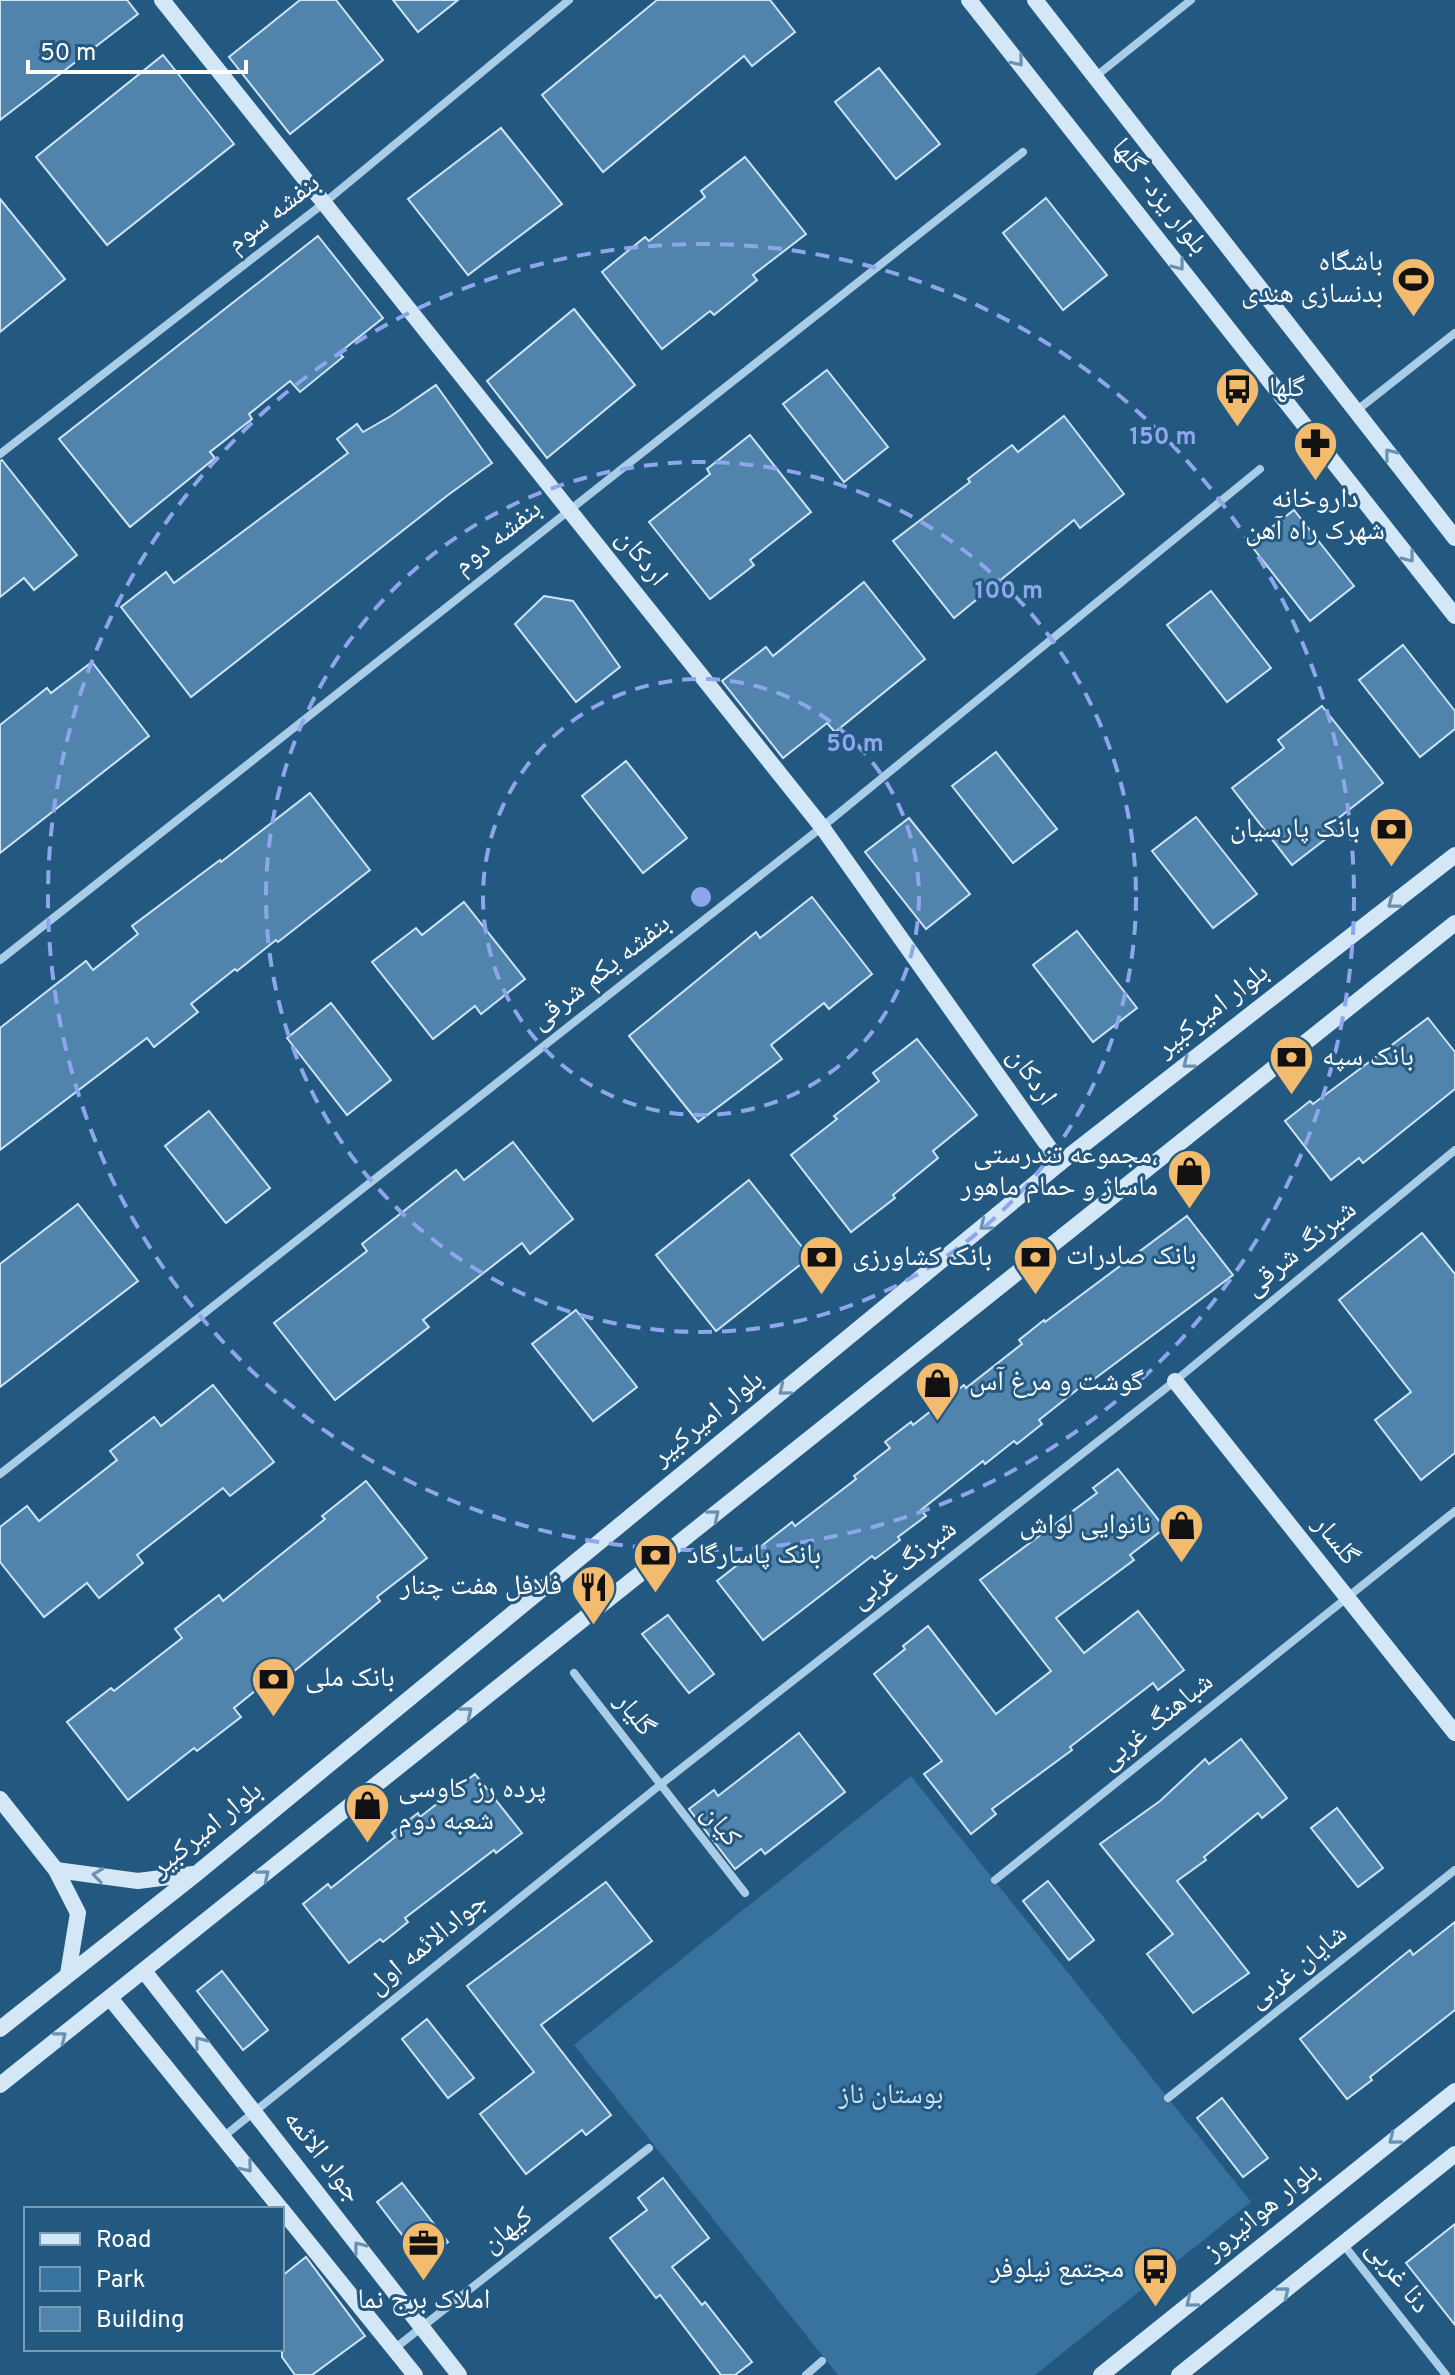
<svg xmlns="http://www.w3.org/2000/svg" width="1455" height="2375" font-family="Overpass,'Noto Naskh Arabic',sans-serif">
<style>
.green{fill:#38729e}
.building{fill:#5084ac;stroke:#cee5f5;stroke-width:2}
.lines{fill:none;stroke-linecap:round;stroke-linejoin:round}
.street{stroke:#aacde7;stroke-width:8}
.secondary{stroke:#d4e7f6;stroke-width:16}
.oneway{stroke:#6a91b0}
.ring{fill:none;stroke:#8ea6ec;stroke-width:4;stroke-dasharray:14 10}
.labels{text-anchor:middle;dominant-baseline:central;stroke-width:6;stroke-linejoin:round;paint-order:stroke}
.street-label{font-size:28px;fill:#fff;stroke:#235881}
.poi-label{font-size:28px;fill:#fff;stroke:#235881;text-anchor:start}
.park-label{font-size:28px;fill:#cee5f5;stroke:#235881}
.centre{fill:#8ea6ec;stroke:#235881;stroke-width:4}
.ring-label{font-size:24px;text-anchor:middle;font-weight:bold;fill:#8ea6ec;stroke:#235881;stroke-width:6;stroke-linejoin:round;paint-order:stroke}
</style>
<rect width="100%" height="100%" fill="#235881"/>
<path class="green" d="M911,1776L1251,2202L1035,2375H838L574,2045Z"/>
<g class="building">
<path d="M0,0H127L138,14L0,120Z"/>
<path d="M300,0H336L383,60L290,134L229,57Z"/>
<path d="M393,0H458L418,32Z"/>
<path d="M657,0H770L795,32L752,66L744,56L603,172L542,95Z"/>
<path d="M163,55L234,144L107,245L36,157Z"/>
<path d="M879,68L940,144L896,179L835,102Z"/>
<path d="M501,128L562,204L468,275L408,199Z"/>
<path d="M745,157L806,234L753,275L757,280L714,315L710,311L662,349L602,272L645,237L649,241L705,197L701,191Z"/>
<path d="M1046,198L1107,275L1063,310L1003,233Z"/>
<path d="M0,199L65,279L0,332Z"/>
<path d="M318,236L383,318L339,353L343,357L300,392L290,381L249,414L252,419L210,452L215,458L130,527L59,439Z"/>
<path d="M574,309L635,385L547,458L487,381Z"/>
<path d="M827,370L888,447L844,482L783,404Z"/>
<path d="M436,385L492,463L448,495L191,697L121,607L166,572L174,583L348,453L337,439L357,424L363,432L391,416Z"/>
<path d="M1064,416L1124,494L1080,528L1074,520L954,618L893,541L970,482L968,479L1012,445L1018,452Z"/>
<path d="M750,435L811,512L750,560L754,565L710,599L649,522L710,474L707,469Z"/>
<path d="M2,460L77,555L34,590L24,578L0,597V461Z"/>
<path d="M1294,510L1354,586L1310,621L1250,544Z"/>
<path d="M864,582L925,659L835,732L827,723L783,758L722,681L766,647L773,656Z"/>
<path d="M1211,591L1271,668L1227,702L1167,625Z"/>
<path d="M544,596L573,601L620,667L576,702L515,624Z"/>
<path d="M1403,645L1455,711V729L1420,757L1359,680Z"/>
<path d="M92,662L149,736L0,853V725L47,688L51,693Z"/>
<path d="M1322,706L1383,783L1331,824L1336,831L1292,865L1232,788L1284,748L1278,740Z"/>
<path d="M996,752L1057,829L1013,863L952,786Z"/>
<path d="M626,761L687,838L643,873L582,796Z"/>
<path d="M310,793L370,870L278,942L276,940L237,971L235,969L191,1004L198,1012L154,1047L147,1038L0,1150V1028L86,961L93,970L138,934L132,926L220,860L221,862Z"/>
<path d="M1196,817L1257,894L1213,928L1152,851Z"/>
<path d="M909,818L970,894L926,929L865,852Z"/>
<path d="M812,897L872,974L829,1009L824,1003L771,1045L782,1059L698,1122L629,1036L756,932L760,938Z"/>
<path d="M464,902L525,979L481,1014L475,1006L433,1039L372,962L416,928L422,935Z"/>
<path d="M1077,931L1137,1008L1093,1042L1033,965Z"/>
<path d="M331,1003L391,1080L347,1115L287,1038Z"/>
<path d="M1428,1018L1455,1052V1089L1363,1163L1359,1158L1331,1180L1285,1121L1310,1101L1313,1104Z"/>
<path d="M917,1039L977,1115L933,1151L938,1158L893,1195L895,1198L851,1232L791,1155L837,1119L834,1116L879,1081L873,1073Z"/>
<path d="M209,1111L270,1188L226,1223L165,1146Z"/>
<path d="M513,1142L573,1219L530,1254L522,1243L423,1320L429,1327L335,1400L274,1323L367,1251L362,1244L456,1170L464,1180Z"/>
<path d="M749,1180L810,1257L716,1331L656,1255Z"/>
<path d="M78,1204L138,1281L0,1387V1264Z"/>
<path d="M1187,1216L1233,1275L1093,1380L1092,1378L1039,1420L1042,1424L1017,1444L1014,1441L985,1464L983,1461L921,1510L926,1516L898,1537L900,1540L875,1559L872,1556L763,1640L717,1581L792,1522L795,1526L856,1479L854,1476L890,1448L885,1442L911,1422L913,1425L964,1385L966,1388L1022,1344L1019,1340L1044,1320L1045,1322Z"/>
<path d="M1422,1233L1455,1274V1453L1421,1480L1375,1420L1411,1392L1339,1300Z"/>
<path d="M576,1310L637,1387L593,1421L532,1344Z"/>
<path d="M213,1385L274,1462L230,1496L223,1488L137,1555L143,1563L99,1598L87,1583L44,1617L0,1562V1527L27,1506L39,1521L117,1460L110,1451L154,1417L161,1426Z"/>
<path d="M1118,1469L1165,1528L1130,1555L1134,1560L1056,1618L1084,1653L1138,1611L1184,1670L1158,1690L1153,1683L1070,1747L1072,1750L992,1809L996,1814L971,1834L924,1774L942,1761L874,1674L905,1649L903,1646L928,1626L996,1714L1051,1671L980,1580L1097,1493L1093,1488Z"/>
<path d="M366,1481L427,1558L377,1597L380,1601L288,1676L282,1669L234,1708L241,1717L197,1751L194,1748L128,1800L67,1722L111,1688L114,1691L182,1638L175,1629L219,1595L223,1601L325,1519L322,1516Z"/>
<path d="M668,1615L714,1674L689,1693L642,1634Z"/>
<path d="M799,1733L845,1792L765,1854L761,1849L735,1869L689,1809L714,1790L718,1796Z"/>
<path d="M1241,1739L1287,1798L1262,1818L1258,1813L1204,1857L1206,1860L1177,1881L1249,1973L1193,2013L1147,1954L1173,1934L1100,1844L1160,1801L1205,1759L1209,1764Z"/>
<path d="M475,1774L522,1833L496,1853L494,1850L405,1918L408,1922L383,1942L380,1939L349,1963L303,1904L328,1884L331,1888L395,1837L392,1833L418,1813L420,1817Z"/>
<path d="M1337,1808L1383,1868L1358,1887L1311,1828Z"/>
<path d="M1048,1881L1094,1940L1069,1960L1023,1901Z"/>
<path d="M606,1882L652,1941L541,2025L611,2115L586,2135L582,2130L526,2174L480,2114L534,2072L467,1986Z"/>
<path d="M1455,1922V2010L1370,2077L1372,2080L1347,2099L1300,2039L1410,1950L1413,1955Z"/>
<path d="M222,1971L268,2030L243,2050L197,1991Z"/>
<path d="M427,2019L474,2078L448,2098L402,2039Z"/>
<path d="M1222,2098L1268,2158L1243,2177L1197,2118Z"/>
<path d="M663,2178L709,2238L672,2267L702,2305L705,2302L752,2362L735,2375H721L660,2295L656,2298L610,2238L647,2210L638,2198Z"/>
<path d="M402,2183L448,2242L423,2262L377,2202Z"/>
<path d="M1455,2224V2325L1406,2263Z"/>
<path d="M306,2257L365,2336L312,2375H295L282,2357V2276Z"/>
</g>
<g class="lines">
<g class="street">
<path d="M1095,77L1191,0"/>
<path d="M1356,411L1455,333"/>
<path d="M0,454L324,203L569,0"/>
<path d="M0,960L1023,152"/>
<path d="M0,1474L822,827L1260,469"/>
<path d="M574,1673L745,1893"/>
<path d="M995,1880L1455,1511"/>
<path d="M1168,2098L1455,1870"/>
<path d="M223,2137L660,1785L1175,1381L1455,1150"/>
<path d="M1343,2244L1446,2375"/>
<path d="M394,2349L649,2148"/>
<path d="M806,2375L822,2361"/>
</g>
<g class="secondary">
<path d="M162,0L822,827L1060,1163"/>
<path d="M969,0L1455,616"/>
<path d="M1035,0L1455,538"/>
<path d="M1175,1381L1455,1733"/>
<path d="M0,1799L56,1870L78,1913L68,1974"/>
<path d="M56,1870L138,1881L193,1874"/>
<path d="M144,1971L459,2375"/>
<path d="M110,1998L281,2209"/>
<path d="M0,2029L196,1874L1060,1163L1455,855"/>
<path d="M0,2085L1455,923"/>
<path d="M282,2210L415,2375"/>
<path d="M1101,2375L1455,2091"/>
<path d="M1179,2375L1455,2154"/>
</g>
</g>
<defs><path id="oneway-chevron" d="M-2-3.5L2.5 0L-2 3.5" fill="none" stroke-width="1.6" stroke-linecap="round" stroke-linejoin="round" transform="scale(2)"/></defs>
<g class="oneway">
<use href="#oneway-chevron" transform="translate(1018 61) rotate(51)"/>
<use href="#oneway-chevron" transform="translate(1179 265) rotate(52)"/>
<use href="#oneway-chevron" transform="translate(1390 454) rotate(-128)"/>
<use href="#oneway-chevron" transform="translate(1409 557) rotate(52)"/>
<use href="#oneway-chevron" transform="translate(1393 903) rotate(142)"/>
<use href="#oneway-chevron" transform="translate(1188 1063) rotate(142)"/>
<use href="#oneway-chevron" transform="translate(985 1225) rotate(141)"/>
<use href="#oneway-chevron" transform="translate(784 1390) rotate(141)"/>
<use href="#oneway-chevron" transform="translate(714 1515) rotate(-39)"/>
<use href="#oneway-chevron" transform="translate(467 1712) rotate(-39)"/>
<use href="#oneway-chevron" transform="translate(98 1875) rotate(-173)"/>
<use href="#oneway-chevron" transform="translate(264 1875) rotate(-39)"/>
<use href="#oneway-chevron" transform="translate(61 2037) rotate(-38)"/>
<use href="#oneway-chevron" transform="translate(200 2042) rotate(-128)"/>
<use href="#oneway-chevron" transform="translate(1394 2139) rotate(141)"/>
<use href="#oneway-chevron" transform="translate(247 2167) rotate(51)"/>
<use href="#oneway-chevron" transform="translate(359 2247) rotate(-128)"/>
<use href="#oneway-chevron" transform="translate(1284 2292) rotate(-39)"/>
<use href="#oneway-chevron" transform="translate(1191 2302) rotate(141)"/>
</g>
<g class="ring">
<circle cx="701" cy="897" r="218"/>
<circle cx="701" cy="897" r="435"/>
<circle cx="701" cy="897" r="653"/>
</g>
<defs>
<symbol id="stadium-pin" viewBox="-11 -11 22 30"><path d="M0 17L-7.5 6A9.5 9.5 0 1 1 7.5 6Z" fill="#f2bb6d" stroke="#235881"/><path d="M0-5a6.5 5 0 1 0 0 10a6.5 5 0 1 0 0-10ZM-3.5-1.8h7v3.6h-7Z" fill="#111"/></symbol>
<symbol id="bus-pin" viewBox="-11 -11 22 30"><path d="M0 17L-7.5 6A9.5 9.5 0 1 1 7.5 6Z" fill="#f2bb6d" stroke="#235881"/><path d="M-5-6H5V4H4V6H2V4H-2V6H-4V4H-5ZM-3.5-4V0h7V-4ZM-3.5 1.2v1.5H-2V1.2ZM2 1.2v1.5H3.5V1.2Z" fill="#111"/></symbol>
<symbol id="pharmacy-pin" viewBox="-11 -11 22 30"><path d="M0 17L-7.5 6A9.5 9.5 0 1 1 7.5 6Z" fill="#f2bb6d" stroke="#235881"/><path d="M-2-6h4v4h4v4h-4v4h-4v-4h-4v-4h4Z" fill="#111"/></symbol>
<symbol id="bank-pin" viewBox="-11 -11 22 30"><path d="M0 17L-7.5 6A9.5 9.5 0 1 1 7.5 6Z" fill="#f2bb6d" stroke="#235881"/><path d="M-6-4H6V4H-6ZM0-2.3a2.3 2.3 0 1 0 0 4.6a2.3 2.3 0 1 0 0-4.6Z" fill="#111"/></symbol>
<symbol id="shop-pin" viewBox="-11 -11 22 30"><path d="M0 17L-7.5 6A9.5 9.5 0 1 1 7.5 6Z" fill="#f2bb6d" stroke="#235881"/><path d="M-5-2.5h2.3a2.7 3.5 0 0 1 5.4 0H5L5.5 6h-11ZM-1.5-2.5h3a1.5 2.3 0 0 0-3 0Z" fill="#111"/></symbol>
<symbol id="restaurant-pin" viewBox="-11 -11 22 30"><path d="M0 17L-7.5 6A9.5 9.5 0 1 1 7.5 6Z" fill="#f2bb6d" stroke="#235881"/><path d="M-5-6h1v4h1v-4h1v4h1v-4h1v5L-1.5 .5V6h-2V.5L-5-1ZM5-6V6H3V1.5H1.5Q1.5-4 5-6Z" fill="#111"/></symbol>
<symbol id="office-pin" viewBox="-11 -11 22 30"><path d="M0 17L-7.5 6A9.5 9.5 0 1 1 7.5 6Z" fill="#f2bb6d" stroke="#235881"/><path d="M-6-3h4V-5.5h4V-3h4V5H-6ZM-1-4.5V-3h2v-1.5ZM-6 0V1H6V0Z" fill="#111"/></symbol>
</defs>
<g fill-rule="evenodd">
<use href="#stadium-pin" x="1388" y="254" width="51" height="69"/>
<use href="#bus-pin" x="1212" y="364" width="51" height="69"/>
<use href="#pharmacy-pin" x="1290" y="418" width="51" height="69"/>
<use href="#bank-pin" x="1366" y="804" width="51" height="69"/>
<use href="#bank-pin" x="1266" y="1032" width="51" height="69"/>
<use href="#shop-pin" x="1164" y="1146" width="51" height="69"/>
<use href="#bank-pin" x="1010" y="1232" width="51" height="69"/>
<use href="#bank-pin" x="796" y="1232" width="51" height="69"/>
<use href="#shop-pin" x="912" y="1358" width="51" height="69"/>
<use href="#shop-pin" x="1156" y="1500" width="51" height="69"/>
<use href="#bank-pin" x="630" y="1530" width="51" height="69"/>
<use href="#restaurant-pin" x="568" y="1562" width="51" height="69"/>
<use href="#bank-pin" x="248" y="1654" width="51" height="69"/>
<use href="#shop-pin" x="342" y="1780" width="51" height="69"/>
<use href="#office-pin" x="398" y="2218" width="51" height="69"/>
<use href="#bus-pin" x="1130" y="2244" width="51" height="69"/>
</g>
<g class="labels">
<g class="street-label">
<text transform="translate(1159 197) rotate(52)">بلوار یزد- گلها</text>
<text transform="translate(274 214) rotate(-38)">بنفشه سوم</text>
<text transform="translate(498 538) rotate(-38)">بنفشه دوم</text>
<text transform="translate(641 558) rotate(51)">اردکان</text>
<text transform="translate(601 973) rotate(-38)">بنفشه یکم شرقی</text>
<text transform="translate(1213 1011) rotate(-38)">بلوار امیرکبیر</text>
<text transform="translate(1031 1077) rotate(55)">اردکان</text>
<text transform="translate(1301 1249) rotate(-39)">شبرنگ شرقی</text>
<text transform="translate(708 1419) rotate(-39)">بلوار امیرکبیر</text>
<text transform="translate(1335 1541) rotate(51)">گلسار</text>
<text transform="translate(904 1565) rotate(-38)">شبرنگ غربی</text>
<text transform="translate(634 1715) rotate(52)">گلیار</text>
<text transform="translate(1157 1722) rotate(-39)">شباهنگ غربی</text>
<text transform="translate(720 1826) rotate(52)">کیان</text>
<text transform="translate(207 1830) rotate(-39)">بلوار امیرکبیر</text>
<text transform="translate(428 1944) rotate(-39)">جوادالائمه اول</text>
<text transform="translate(1298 1967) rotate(-38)">شایان غربی</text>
<text transform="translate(322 2157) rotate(52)">جواد الائمه</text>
<text transform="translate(1262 2212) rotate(-39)">بلوار هوانیروز</text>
<text transform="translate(508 2231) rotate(-38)">کیهان</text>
<text transform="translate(1397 2277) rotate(52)">دنا غربی</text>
</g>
<g class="poi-label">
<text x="1383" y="263" text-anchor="end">باشگاه<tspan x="1383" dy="32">بدنسازی هندی</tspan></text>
<text x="1269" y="389">گلها</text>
<text x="1315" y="500" text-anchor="middle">داروخانه<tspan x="1315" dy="32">شهرک راه آهن</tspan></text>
<text x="1360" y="830" text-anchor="end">بانک پارسیان</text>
<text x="1322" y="1058">بانک سپه</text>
<text x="1158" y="1156" text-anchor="end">مجموعه تندرستی،<tspan x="1158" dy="32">ماساژ و حمام ماهور</tspan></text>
<text x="1066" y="1257">بانک صادرات</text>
<text x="852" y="1258">بانک کشاورزی</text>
<text x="969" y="1383">گوشت و مرغ آس</text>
<text x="1151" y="1526" text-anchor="end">نانوایی لواش</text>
<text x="687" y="1556">بانک پاسارگاد</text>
<text x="562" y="1587" text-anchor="end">فلافل هفت چنار</text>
<text x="305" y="1679">بانک ملی</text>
<text x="398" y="1790">پرده رز کاوسی<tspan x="398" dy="32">شعبه دوم</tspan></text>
<text x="1124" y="2270" text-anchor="end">مجتمع نیلوفر</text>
<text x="424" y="2301" text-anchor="middle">املاک برج نما</text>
</g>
<g class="park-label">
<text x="891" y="2096">بوستان ناز</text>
</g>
</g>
<circle cx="701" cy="897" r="12" class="centre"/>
<g class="ring-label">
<text x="1163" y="444">150 m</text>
<text x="1009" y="598">100 m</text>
<text x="855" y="751">50 m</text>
</g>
<rect x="24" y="2207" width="260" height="144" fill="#235881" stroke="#7b9bb3" stroke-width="2"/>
<rect x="40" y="2233" width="40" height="12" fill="#d4e7f6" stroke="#7b9bb3" stroke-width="2"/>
<text x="96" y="2247" font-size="24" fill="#ffffff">Road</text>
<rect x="40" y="2267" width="40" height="24" fill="#38729e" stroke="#7b9bb3" stroke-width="2"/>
<text x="96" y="2287" font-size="24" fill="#ffffff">Park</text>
<rect x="40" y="2307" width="40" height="24" fill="#5084ac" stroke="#7b9bb3" stroke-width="2"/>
<text x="96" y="2327" font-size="24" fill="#ffffff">Building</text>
<path d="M28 60v12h218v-12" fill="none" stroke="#ffffff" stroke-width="4"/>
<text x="40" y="60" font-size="24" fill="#ffffff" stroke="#235881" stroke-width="6" paint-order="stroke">50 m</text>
</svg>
